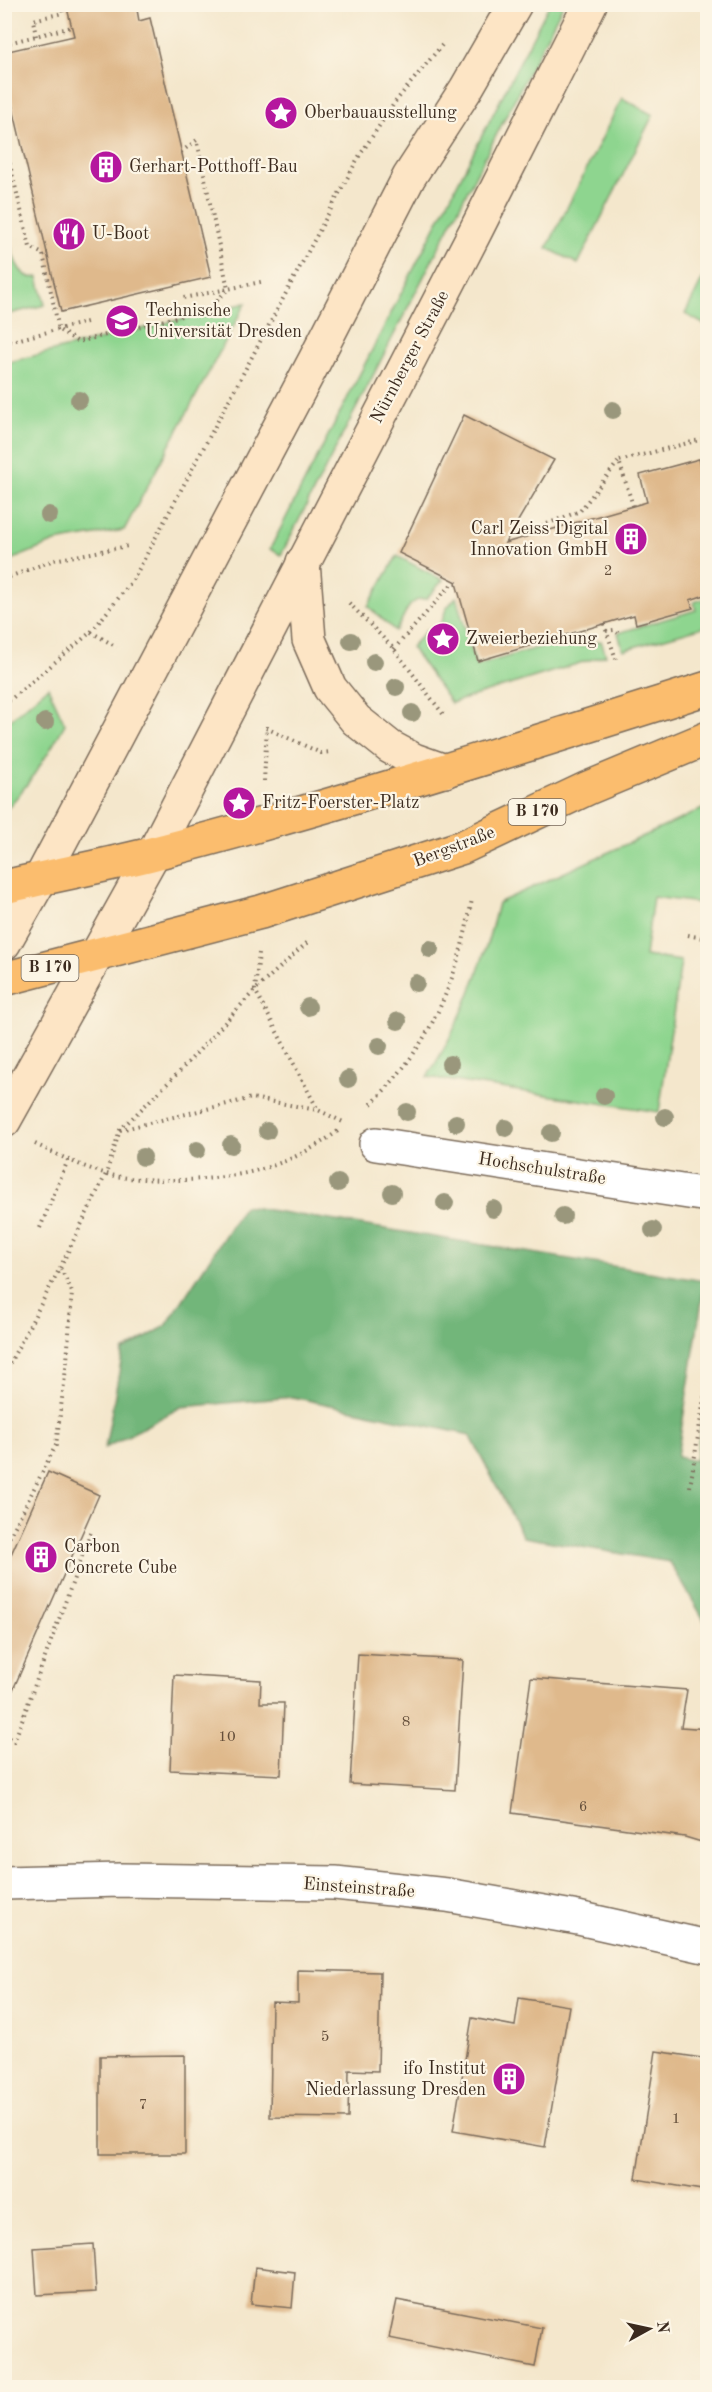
<svg xmlns="http://www.w3.org/2000/svg" width="712" height="2392" font-family="'Old Standard TT',serif">
<style>
.green{fill:#8ed58f;stroke:#648056;stroke-width:1.5}
.forest{fill:#72b67a;stroke:#56704c;stroke-width:1.5}
.building{fill:#dfb98c}
.lines{fill:none;stroke-linecap:round;stroke-linejoin:round}
.minor-casing{stroke:#7c6c5b;stroke-width:36}
.secondary-casing{stroke:#7c6c5b;stroke-width:36}
.primary-casing{stroke:#7c6c5b;stroke-width:36}
.path{stroke:#7c6c5b;stroke-width:4;stroke-dasharray:1.5 4.5;stroke-linecap:butt}
.minor{stroke:#fff;stroke-width:33}
.secondary{stroke:#fde5c5;stroke-width:33}
.primary{stroke:#fbbd6e;stroke-width:33}
.tree{fill:#9a977c}
.labels{text-anchor:middle;dominant-baseline:central;stroke-width:4.5;stroke-linejoin:round;paint-order:stroke}
.number-label{font-size:15px;fill:#644e3a}
.shield{fill:#fcf5e5;stroke:#75675a;stroke-width:1.5}
.shield-label{font-size:16px;font-weight:bold;fill:#3b2a1e}
.poi-label{font-size:18px;fill:#3b2a1e;stroke:#fcf5e5;text-anchor:start}
.street-label{font-size:18px;fill:#3b2a1e;stroke:#fcf5e5}
</style>
<rect width="100%" height="100%" fill="#fcf5e5"/>
<filter id="ink" filterUnits="userSpaceOnUse"><feTurbulence type="fractalNoise" baseFrequency=".0167" numOctaves="2"/><feDisplacementMap in="SourceGraphic" scale="12" xChannelSelector="R" yChannelSelector="G"/><feConvolveMatrix kernelMatrix="1 2 1 2 8 2 1 2 1" color-interpolation-filters="sRGB"/></filter>
<filter id="wash" filterUnits="userSpaceOnUse"><feTurbulence type="fractalNoise" baseFrequency=".008" numOctaves="4" result="noise"/><feDisplacementMap in="SourceGraphic" scale="24" xChannelSelector="R" yChannelSelector="G"/><feGaussianBlur stdDeviation="1.35" result="paint"/><feColorMatrix in="noise" values="0 0 0 0 0 0 0 0 0 0 0 0 0 0 0 0 0 1.4 0 .05"/><feComposite in="paint" operator="in"/></filter>
<g filter="url(#wash)">
<rect width="100%" height="100%" fill="#f4e7cc"/>
<g class="green">
<path d="M549,5H563L281,555L270,549Z"/>
<path d="M622,98L653,115L578,264L547,248Z"/>
<path d="M4,218C9,235 13,283 38,277L45,305L5,315Z"/>
<path d="M707,270V326L685,314Z"/>
<path d="M246,303L124,530L55,542L11,560L4,529L5,363Z"/>
<path d="M397,556L443,580L426,599C406,598 405,619 395,631L368,606Z"/>
<path d="M456,597L476,666L570,638H573L580,647L601,641L606,655L451,703L411,647L426,631L437,627L442,621L446,609Z"/>
<path d="M707,598V626L623,650L618,633L696,610L694,602Z"/>
<path d="M48,687L65,724C48,755 29,785 5,811V724Z"/>
<path d="M707,807V904L653,897L645,956L681,961L659,1112L427,1077C462,1023 483,966 498,903Z"/>
<path d="M703,1414L707,1415V1463L695,1461Z"/>
</g>
<path class="forest" d="M244,1206L705,1281L677,1457L707,1463V1625L670,1562L523,1537L470,1435L293,1397L181,1407L105,1448L123,1351L166,1326Z"/>
<g id="blocks">
<g class="building">
<path d="M66,4H136L139,21L150,18L211,277L61,312L4,70V52L74,36Z"/>
<path d="M464,415L554,460L505,543L647,502L640,475L699,459L708,488V594L690,600L693,608L636,624L634,615L478,661L456,583L457,582L399,553Z"/>
<path d="M48,1472L99,1495L4,1710V1570Z"/>
<path d="M358,1654L463,1660L455,1790L350,1784Z"/>
<path d="M174,1675L261,1680L260,1703H284L281,1775L170,1770Z"/>
<path d="M531,1678L687,1690L681,1727L708,1729V1844L685,1837L512,1813Z"/>
<path d="M298,1970L380,1972L378,2071L349,2070L348,2118L270,2117L272,2002L298,2003Z"/>
<path d="M519,1998L569,2006L545,2147L453,2131L472,2018L515,2026Z"/>
<path d="M656,2051L708,2059V2191L636,2179Z"/>
<path d="M185,2055V2154H100V2056Z"/>
<path d="M93,2244L96,2292L37,2295L34,2248Z"/>
<path d="M255,2267L295,2272L292,2308L251,2304Z"/>
<path d="M397,2300L542,2328L535,2367L389,2338Z"/>
</g>
</g>
</g>
<g filter="url(#ink)">
<use href="#blocks" fill-opacity="0" stroke="#7c6c5b" stroke-width="1.5"/>
<g class="lines">
<defs>
<g id="minor">
<path d="M376,1144L708,1195"/>
<path d="M4,1883L121,1880L335,1883L447,1895L578,1918L708,1947"/>
</g>
<g id="secondary">
<path d="M303,562L309,640L330,688L356,720L390,747L414,760L445,771"/>
<path d="M4,943L41,878L315,360L409,177L466,89L515,4"/>
<path d="M4,1121L153,854L475,232L590,4"/>
</g>
<g id="primary">
<path d="M4,887C54,875 105,866 155,853C341,805 524,746 708,688"/>
<path d="M4,979L261,912L463,847L588,788L708,738"/>
</g>
</defs>
<use href="#minor" class="minor-casing"/>
<use href="#secondary" class="secondary-casing"/>
<use href="#primary" class="primary-casing"/>
<g class="path">
<path d="M36,36L33,20L63,13L61,4"/>
<path d="M4,44L72,27"/>
<path d="M4,140L30,247L43,254"/>
<path d="M181,152L197,140L228,289L183,298"/>
<path d="M48,253L43,254L59,330L78,342L209,309L228,289L265,281"/>
<path d="M4,343L91,321"/>
<path d="M633,506L619,461L707,438L708,442"/>
<path d="M513,535L526,532L580,511L618,462"/>
<path d="M4,579L54,560L128,546"/>
<path d="M349,603L394,649L443,714"/>
<path d="M604,624L616,659"/>
<path d="M606,631L614,630L618,633"/>
<path d="M91,632L117,647"/>
<path d="M394,649L451,585"/>
<path d="M4,705L91,632L133,580L358,158L395,102L442,45"/>
<path d="M266,728L321,753L331,752"/>
<path d="M264,781L267,726"/>
<path d="M688,935L708,939"/>
<path d="M259,953L255,990L318,1110L343,1122"/>
<path d="M371,1104C431,1045 458,980 472,899"/>
<path d="M120,1130L252,1098L317,1110"/>
<path d="M35,1144C58,1155 80,1166 104,1173C122,1179 144,1179 163,1180C229,1181 284,1171 338,1131"/>
<path d="M40,1228L68,1160"/>
<path d="M4,1374L60,1268L106,1174L120,1130L179,1072L255,990L310,940"/>
<path d="M690,1487L708,1373"/>
<path d="M4,1548L56,1445L67,1361L72,1292L61,1269"/>
<path d="M4,1654L7,1649"/>
<path d="M4,1734L14,1742L92,1529"/>
</g>
<use href="#minor" class="minor"/>
<use href="#secondary" class="secondary"/>
<use href="#primary" class="primary"/>
</g>
<g class="tree">
<circle cx="79" cy="400" r="9"/>
<circle cx="613" cy="410" r="9"/>
<circle cx="49" cy="515" r="9"/>
<circle cx="351" cy="641" r="9"/>
<circle cx="374" cy="662" r="9"/>
<circle cx="396" cy="687" r="9"/>
<circle cx="412" cy="713" r="9"/>
<circle cx="45" cy="722" r="9"/>
<circle cx="430" cy="949" r="9"/>
<circle cx="416" cy="983" r="9"/>
<circle cx="308" cy="1007" r="9"/>
<circle cx="398" cy="1021" r="9"/>
<circle cx="379" cy="1046" r="9"/>
<circle cx="450" cy="1064" r="9"/>
<circle cx="348" cy="1079" r="9"/>
<circle cx="604" cy="1096" r="9"/>
<circle cx="407" cy="1112" r="9"/>
<circle cx="665" cy="1117" r="9"/>
<circle cx="456" cy="1123" r="9"/>
<circle cx="506" cy="1128" r="9"/>
<circle cx="267" cy="1131" r="9"/>
<circle cx="551" cy="1133" r="9"/>
<circle cx="231" cy="1145" r="9"/>
<circle cx="197" cy="1150" r="9"/>
<circle cx="143" cy="1157" r="9"/>
<circle cx="338" cy="1183" r="9"/>
<circle cx="392" cy="1193" r="9"/>
<circle cx="445" cy="1203" r="9"/>
<circle cx="493" cy="1209" r="9"/>
<circle cx="563" cy="1216" r="9"/>
<circle cx="653" cy="1230" r="9"/>
</g>
</g>
<defs>
<symbol id="sight-disc" viewBox="-11 -11 22 22"><circle r="9.5" fill="#b5179e" stroke="#fcf5e5"/><path d="M0-6L1.8-2.2L6-1.7L2.9 1.2L3.7 5.4L0 3.3L-3.7 5.4L-2.9 1.2L-6-1.7L-1.8-2.2Z" fill="#fff"/></symbol>
<symbol id="building-disc" viewBox="-11 -11 22 22"><circle r="9.5" fill="#b5179e" stroke="#fcf5e5"/><path d="M-4-6H4V6H1V3H-1V6H-4ZM-2.5-4.3h1.7v1.8h-1.7ZM.8-4.3h1.7v1.8H.8ZM-2.5-1h1.7V.8h-1.7ZM.8-1h1.7V.8H.8Z" fill="#fff"/></symbol>
<symbol id="restaurant-disc" viewBox="-11 -11 22 22"><circle r="9.5" fill="#b5179e" stroke="#fcf5e5"/><path d="M-5-6h1v4h1v-4h1v4h1v-4h1v5L-1.5 .5V6h-2V.5L-5-1ZM5-6V6H3V1.5H1.5Q1.5-4 5-6Z" fill="#fff"/></symbol>
<symbol id="university-disc" viewBox="-11 -11 22 22"><circle r="9.5" fill="#b5179e" stroke="#fcf5e5"/><path d="M0-5L7-2L0 1L-7-2ZM-4 1L0 2.5L4 1V4Q0 6-4 4Z" fill="#fff"/></symbol>
</defs>
<g fill-rule="evenodd">
<use href="#sight-disc" x="262" y="94" width="38" height="38"/>
<use href="#building-disc" x="87" y="148" width="38" height="38"/>
<use href="#restaurant-disc" x="50" y="215" width="38" height="38"/>
<use href="#university-disc" x="103" y="302" width="38" height="38"/>
<use href="#building-disc" x="612" y="520" width="38" height="38"/>
<use href="#sight-disc" x="424" y="620" width="38" height="38"/>
<use href="#sight-disc" x="220" y="784" width="38" height="38"/>
<use href="#building-disc" x="22" y="1538" width="38" height="38"/>
<use href="#building-disc" x="490" y="2060" width="38" height="38"/>
</g>
<g class="labels">
<g class="number-label">
<text x="608" y="571">2</text>
<text x="406" y="1722">8</text>
<text x="227" y="1737">10</text>
<text x="583" y="1807">6</text>
<text x="325" y="2037">5</text>
<text x="143" y="2105">7</text>
<text x="676" y="2119">1</text>
</g>
<g class="shield">
<rect x="508.5" y="799" width="57" height="26" rx="4.5"/>
<rect x="21.5" y="955" width="57" height="26" rx="4.5"/>
</g>
<g class="shield-label">
<text x="537" y="812">B 170</text>
<text x="50" y="968">B 170</text>
</g>
<g class="poi-label">
<text x="304" y="113">Oberbauausstellung</text>
<text x="129" y="167">Gerhart-Potthoff-Bau</text>
<text x="92" y="234">U-Boot</text>
<text x="145" y="311">Technische<tspan x="145" dy="21">Universität Dresden</tspan></text>
<text x="608" y="529" text-anchor="end">Carl Zeiss Digital<tspan x="608" dy="21">Innovation GmbH</tspan></text>
<text x="466" y="639">Zweierbeziehung</text>
<text x="262" y="803">Fritz-Foerster-Platz</text>
<text x="64" y="1547">Carbon<tspan x="64" dy="21">Concrete Cube</tspan></text>
<text x="486" y="2069" text-anchor="end">ifo Institut<tspan x="486" dy="21">Niederlassung Dresden</tspan></text>
</g>
<g class="street-label">
<text transform="translate(410 357) rotate(-62)">Nürnberger Straße</text>
<text transform="translate(454 847) rotate(-21)">Bergstraße</text>
<text transform="translate(542 1169) rotate(9)">Hochschulstraße</text>
<text transform="translate(359 1888) rotate(4)">Einsteinstraße</text>
</g>
</g>
<rect width="712" height="2392" fill="none" stroke="#fcf5e5" stroke-width="24"/>
<g transform="translate(649 2329) rotate(82)" stroke="#fcf5e5" stroke-width="4.5" paint-order="stroke">
<path d="M0-4.5L10 22L0 15L-10 22Z" fill="#3b2a1e"/>
<text y="-9" font-size="16" font-weight="bold" text-anchor="middle" fill="#3b2a1e">N</text>
</g>
</svg>
